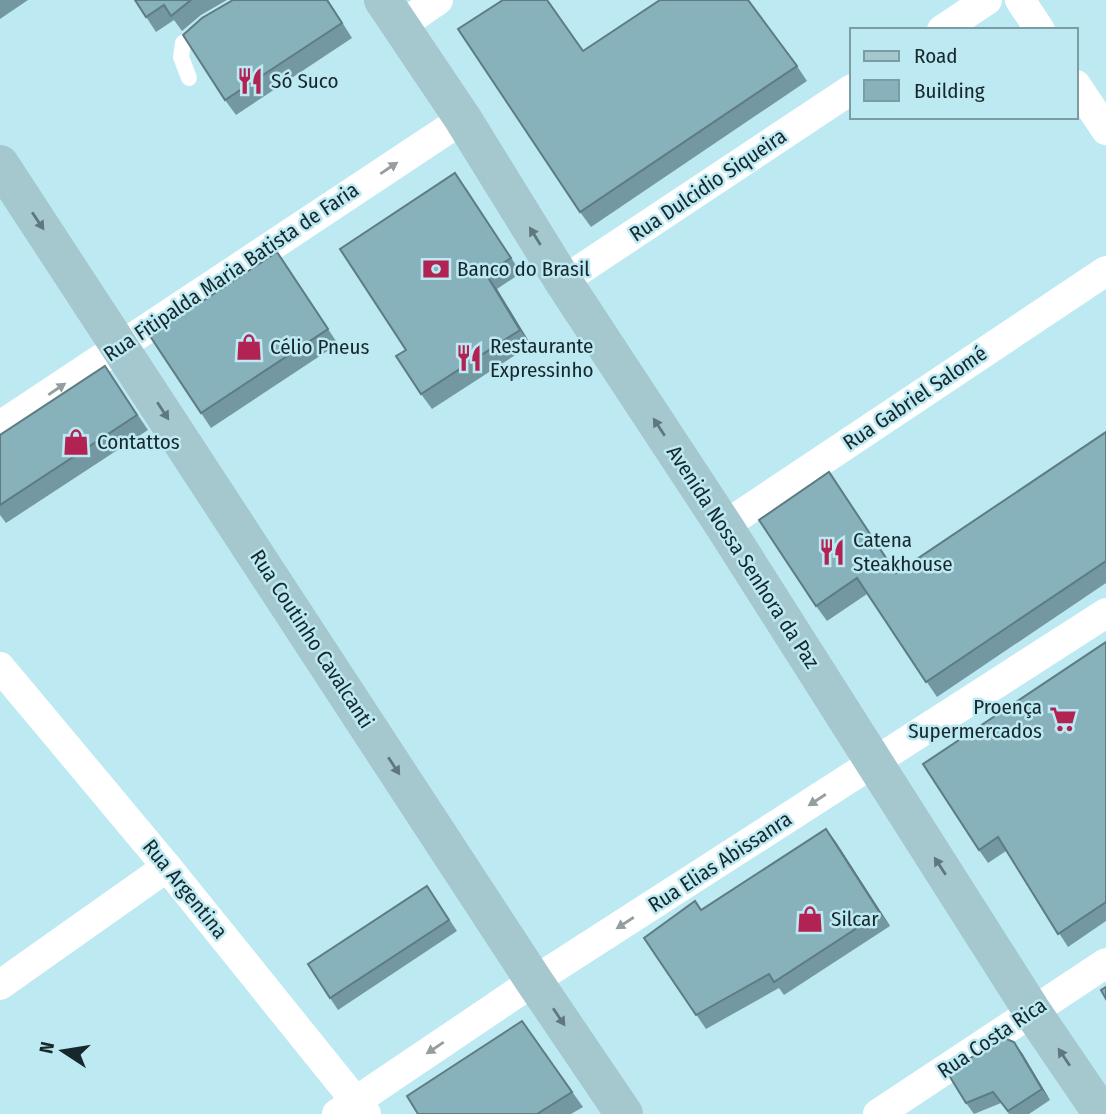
<svg xmlns="http://www.w3.org/2000/svg" width="1106" height="1114" font-family="'Fira Sans Condensed',sans-serif">
<style>
.lines{fill:none;stroke-linecap:round;stroke-linejoin:round}
.service{stroke:#fff;stroke-width:16}
.minor{stroke:#fff;stroke-width:30}
.secondary{stroke:#a5c7ce;stroke-width:38}
.wall{fill:#7498a1}
.shaded-wall{fill:#5e7c83}
.building{fill:#87b1bb;stroke:#5e7c83;stroke-width:2}
.oneway{fill:#979ea0}
.oneway2{fill:#5e787d}
.labels{text-anchor:middle;dominant-baseline:central;stroke-width:5;stroke-linejoin:round;paint-order:stroke}
.poi-label{font-size:21px;fill:#17282c;stroke:#bde9f3;text-anchor:start}
.street-label{font-size:21px;fill:#17282c;stroke:#bde9f3}
</style>
<rect width="100%" height="100%" fill="#bde9f3"/>
<g class="lines">
<path class="service" d="M189,78L181,57L183,43L204,27"/>
<g class="minor">
<path d="M1020,0L1040,30"/>
<path d="M400,26L438,0"/>
<path d="M942,30L987,0"/>
<path d="M1076,85L1106,130"/>
<path d="M563,281L852,89"/>
<path d="M0,426L463,119"/>
<path d="M724,526L1106,271"/>
<path d="M0,667L167,867L366,1114"/>
<path d="M0,985L167,867"/>
<path d="M337,1114L534,981L1106,613"/>
<path d="M878,1114L1106,963"/>
</g>
<g class="secondary">
<path d="M383,0L463,119L563,281L724,526L1032,1011L1102,1114"/>
<path d="M0,164L534,981L624,1114"/>
</g>
</g>
<g class="wall">
<path d="M0,0H28L0,19Z"/>
<path d="M135,0H227L201,15L182,31L174,20L156,32Z"/>
<path d="M233,0H328L352,38L236,115L225,100Z"/>
<path d="M583,51L797,66L807,81L591,227L580,212Z"/>
<path d="M466,188L521,273L497,289L531,345L432,409L421,394L406,350Z"/>
<path d="M277,252L338,344L211,428L201,413Z"/>
<path d="M105,366L148,430L6,523L0,515V435Z"/>
<path d="M1106,432V583L937,697L867,594L827,621L816,606L829,472L897,573Z"/>
<path d="M1106,642V921L1068,947L1006,851L988,863L979,850Z"/>
<path d="M826,829L890,926L784,995L779,988L706,1029L644,938L701,910Z"/>
<path d="M427,886L457,931L338,1010L330,998Z"/>
<path d="M522,1021L583,1107L571,1114H418Z"/>
<path d="M1022,1053L1050,1100L1029,1114H1009L1001,1103L974,1114L966,1103Z"/>
</g>
<g class="shaded-wall">
<path d="M486,274L497,289L531,345L520,330Z"/>
<path d="M826,829L836,842L890,926L880,913Z"/>
<path d="M1014,1042L1022,1053L1050,1100L1042,1089Z"/>
</g>
<g class="building">
<path d="M135,0H191L171,16L164,5L146,17Z"/>
<path d="M233,0H327L342,23L225,100L183,35L202,18Z"/>
<path d="M503,0H547L583,51L660,0H748L797,66L580,212L458,29Z"/>
<path d="M455,173L511,258L486,274L520,330L421,394L396,356L406,350L340,249Z"/>
<path d="M277,252L328,329L201,413L150,336Z"/>
<path d="M105,366L137,415L0,505V435Z"/>
<path d="M1106,432V561L926,682L857,578L816,606L759,520L829,472L896,573Z"/>
<path d="M1106,642V902L1058,934L998,837L979,850L923,764Z"/>
<path d="M826,829L880,913L774,982L769,974L696,1015L644,938L695,901L701,910Z"/>
<path d="M427,886L449,920L330,998L308,964Z"/>
<path d="M1106,987V999L1101,990Z"/>
<path d="M522,1021L572,1092L537,1114H418L407,1096Z"/>
<path d="M1004,1038L1014,1042L1042,1089L1008,1111L993,1092L966,1103L947,1072Z"/>
</g>
<defs><path id="oneway-solid" d="M-6-.8H1V-3.2L6.5 0L1 3.2V.8H-6Z" transform="scale(1.75)"/></defs>
<g class="oneway">
<use href="#oneway-solid" transform="translate(389 168) rotate(-34)"/>
<use href="#oneway-solid" transform="translate(57 389) rotate(-34)"/>
<use href="#oneway-solid" transform="translate(817 800) rotate(147)"/>
<use href="#oneway-solid" transform="translate(625 923) rotate(147)"/>
<use href="#oneway-solid" transform="translate(435 1048) rotate(146)"/>
</g>
<g class="oneway2">
<use href="#oneway-solid" transform="translate(38 221) rotate(56)"/>
<use href="#oneway-solid" transform="translate(535 236) rotate(-122)"/>
<use href="#oneway-solid" transform="translate(163 411) rotate(57)"/>
<use href="#oneway-solid" transform="translate(659 427) rotate(-123)"/>
<use href="#oneway-solid" transform="translate(394 766) rotate(57)"/>
<use href="#oneway-solid" transform="translate(940 866) rotate(-123)"/>
<use href="#oneway-solid" transform="translate(559 1017) rotate(56)"/>
<use href="#oneway-solid" transform="translate(1064 1057) rotate(-124)"/>
</g>
<defs>
<symbol id="restaurant-bare" viewBox="-9 -9 18 18"><path d="M-5-6h1v4h1v-4h1v4h1v-4h1v5L-1.5 .5V6h-2V.5L-5-1ZM5-6V6H3V1.5H1.5Q1.5-4 5-6Z" fill="#b22253" stroke="#bde9f3" stroke-width="2.5" paint-order="stroke"/></symbol>
<symbol id="bank-bare" viewBox="-9 -9 18 18"><path d="M-6-4H6V4H-6ZM0-2.3a2.3 2.3 0 1 0 0 4.6a2.3 2.3 0 1 0 0-4.6Z" fill="#b22253" stroke="#bde9f3" stroke-width="2.5" paint-order="stroke"/></symbol>
<symbol id="shop-bare" viewBox="-9 -9 18 18"><path d="M-5-2.5h2.3a2.7 3.5 0 0 1 5.4 0H5L5.5 6h-11ZM-1.5-2.5h3a1.5 2.3 0 0 0-3 0Z" fill="#b22253" stroke="#bde9f3" stroke-width="2.5" paint-order="stroke"/></symbol>
<symbol id="supermarket-bare" viewBox="-9 -9 18 18"><path d="M-6-5.5h2.5l.6 2H6L4.5 2H-2.5L-4.4-4H-6ZM-1.5 3.2a1.3 1.3 0 1 0 .1 0ZM3 3.2a1.3 1.3 0 1 0 .1 0Z" fill="#b22253" stroke="#bde9f3" stroke-width="2.5" paint-order="stroke"/></symbol>
</defs>
<g fill-rule="evenodd">
<use href="#restaurant-bare" x="231" y="62" width="38" height="38"/>
<use href="#bank-bare" x="417" y="250" width="38" height="38"/>
<use href="#shop-bare" x="230" y="328" width="38" height="38"/>
<use href="#restaurant-bare" x="450" y="339" width="38" height="38"/>
<use href="#shop-bare" x="57" y="423" width="38" height="38"/>
<use href="#restaurant-bare" x="813" y="533" width="38" height="38"/>
<use href="#supermarket-bare" x="1044" y="700" width="38" height="38"/>
<use href="#shop-bare" x="791" y="900" width="38" height="38"/>
</g>
<g class="labels">
<g class="poi-label">
<text x="271" y="81">Só Suco</text>
<text x="457" y="269">Banco do Brasil</text>
<text x="490" y="346">Restaurante<tspan x="490" dy="24">Expressinho</tspan></text>
<text x="270" y="347">Célio Pneus</text>
<text x="97" y="442">Contattos</text>
<text x="853" y="540">Catena<tspan x="853" dy="24">Steakhouse</tspan></text>
<text x="1042" y="707" text-anchor="end">Proença<tspan x="1042" dy="24">Supermercados</tspan></text>
<text x="831" y="919">Silcar</text>
</g>
<g class="street-label">
<text transform="translate(708 185) rotate(-34)">Rua Dulcidio Siqueira</text>
<text transform="translate(231 272) rotate(-34)">Rua Fitipalda Maria Batista de Faria</text>
<text transform="translate(915 398) rotate(-34)">Rua Gabriel Salomé</text>
<text transform="translate(743 557) rotate(57)">Avenida Nossa Senhora da Paz</text>
<text transform="translate(312 639) rotate(57)">Rua Coutinho Cavalcanti</text>
<text transform="translate(720 862) rotate(-33)">Rua Elias Abissanra</text>
<text transform="translate(185 889) rotate(51)">Rua Argentina</text>
<text transform="translate(992 1038) rotate(-34)">Rua Costa Rica</text>
</g>
</g>
<rect x="850" y="28" width="228" height="91" fill="#bde9f3" stroke="#7b9ca3" stroke-width="2"/>
<rect x="864" y="51" width="35" height="10" fill="#a5c7ce" stroke="#7b9ca3" stroke-width="2"/>
<text x="914" y="63" font-size="21" fill="#17282c">Road</text>
<rect x="864" y="80" width="35" height="21" fill="#87b1bb" stroke="#7b9ca3" stroke-width="2"/>
<text x="914" y="98" font-size="21" fill="#17282c">Building</text>
<g transform="translate(63 1051) rotate(282)" stroke="#bde9f3" stroke-width="5" paint-order="stroke">
<path d="M0-5L12 26L0 18L-12 26Z" fill="#17282c"/>
<text y="-10" font-size="19" font-weight="bold" text-anchor="middle" fill="#17282c">N</text>
</g>
</svg>
